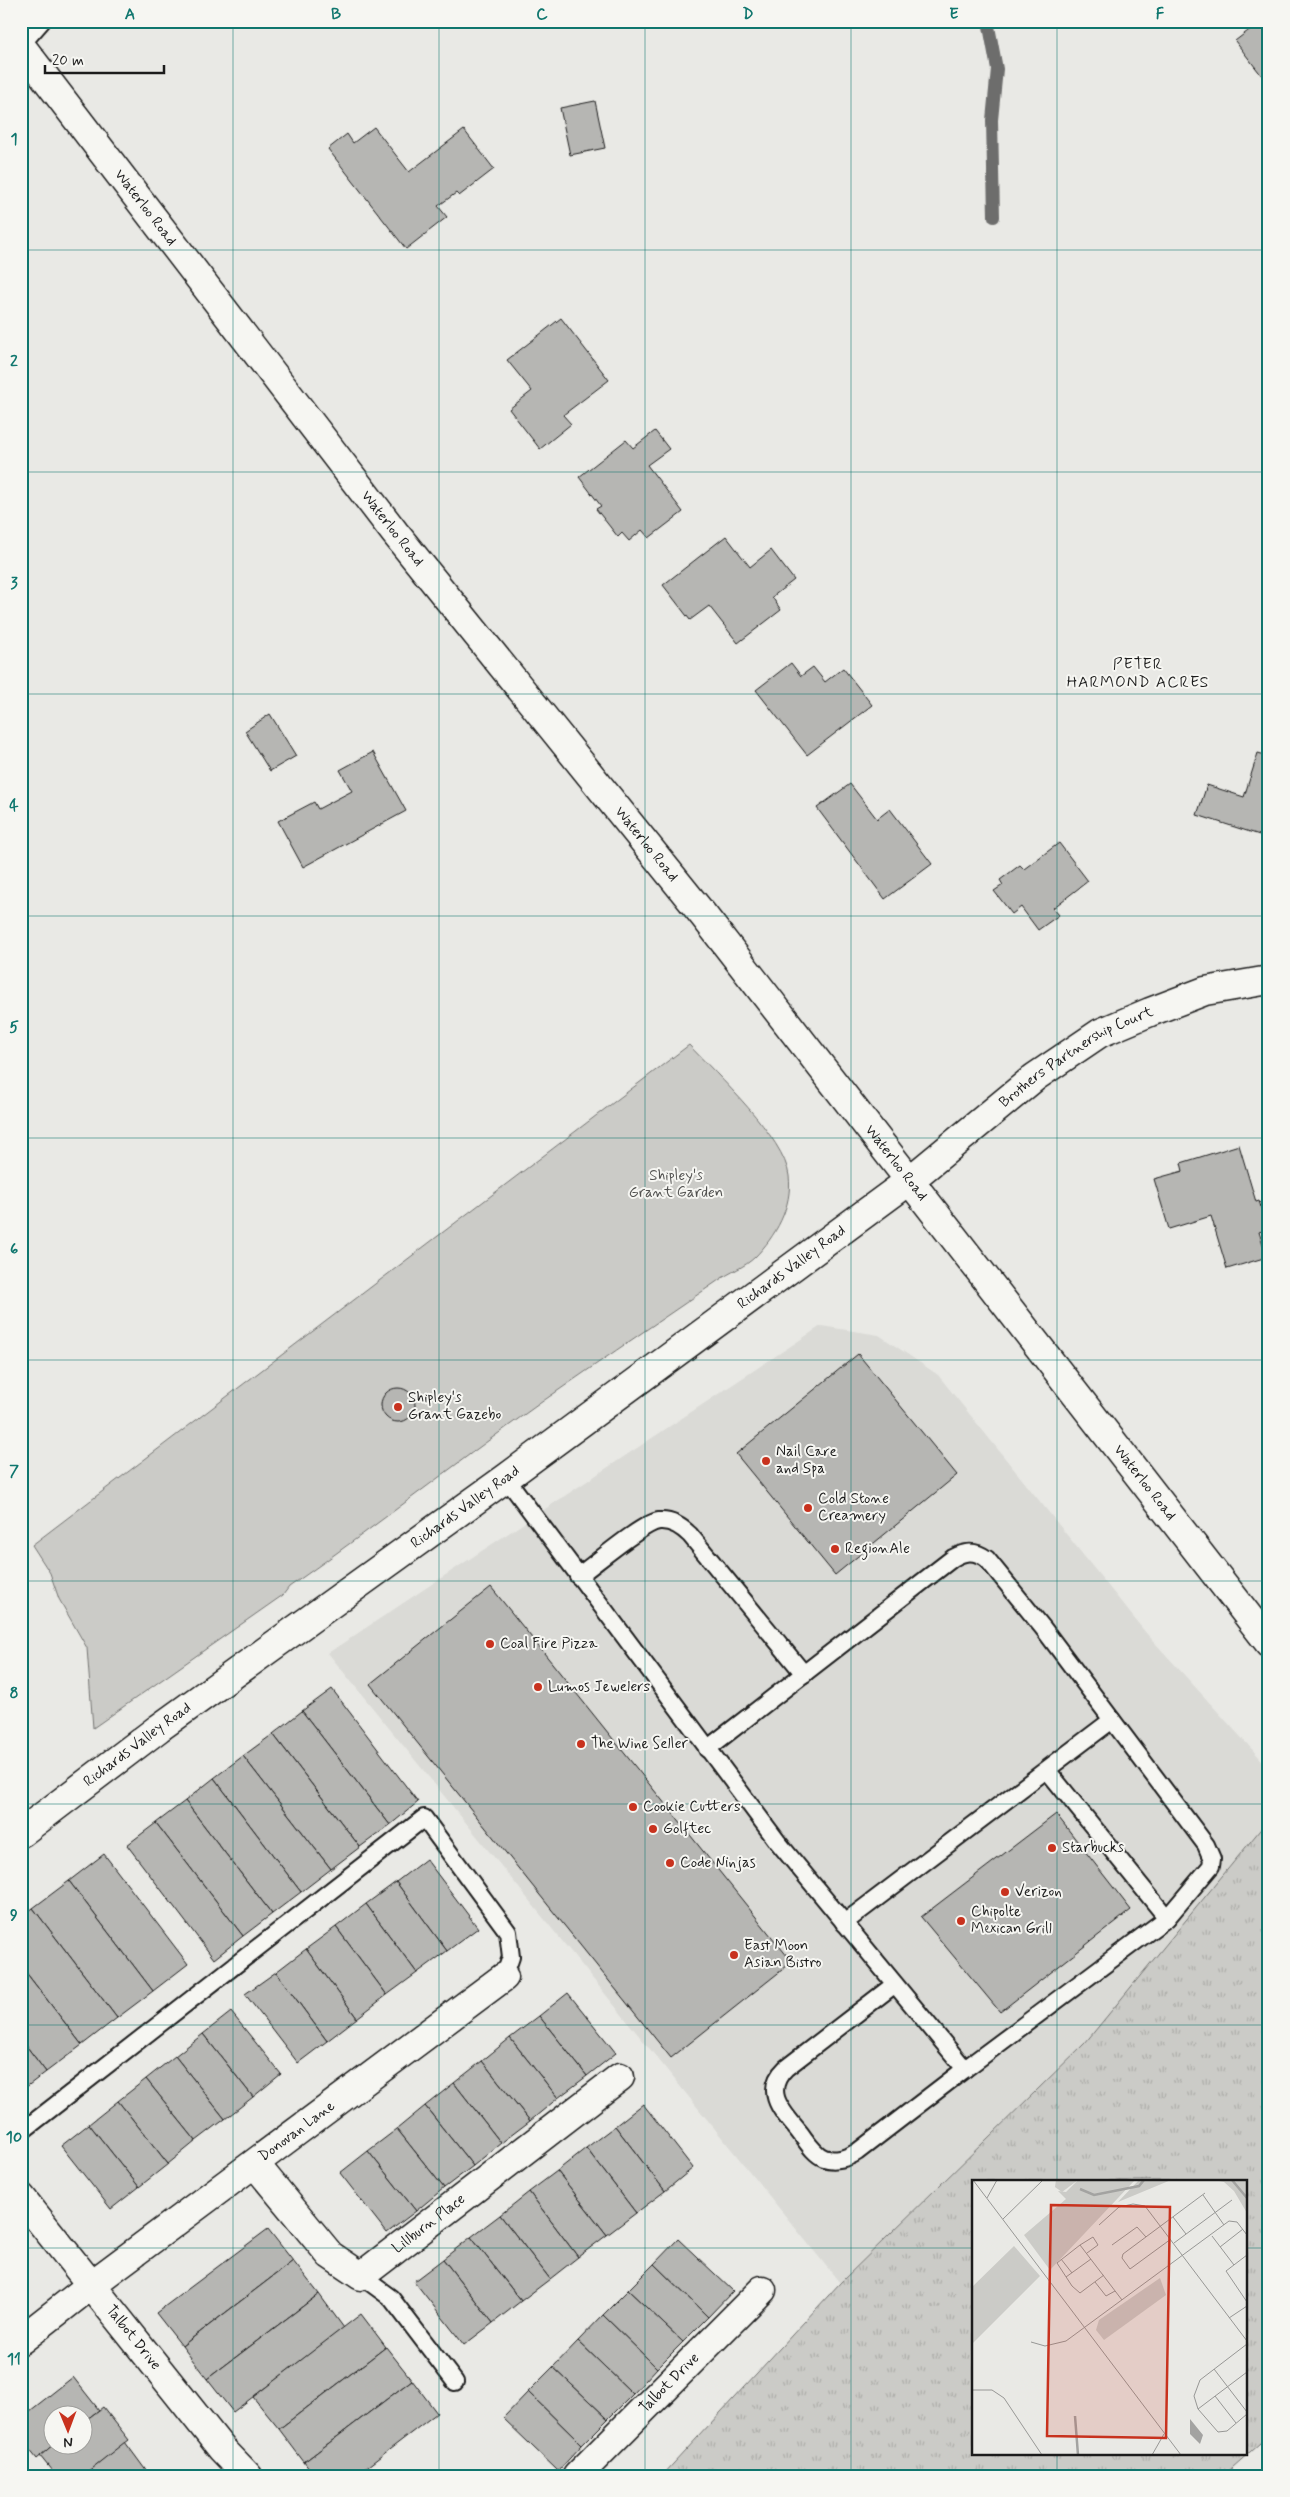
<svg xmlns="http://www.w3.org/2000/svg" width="1290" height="2497" font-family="Mynerve,sans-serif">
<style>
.built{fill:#dadad6}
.grass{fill:url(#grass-tufts);stroke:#747472;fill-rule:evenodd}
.green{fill:#cbcbc7;stroke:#747472}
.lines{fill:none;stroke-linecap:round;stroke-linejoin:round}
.stream{stroke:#6d6d6c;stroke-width:12}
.building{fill:#b6b6b3;stroke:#1c1c1c}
.service-casing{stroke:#1c1c1c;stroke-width:20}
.minor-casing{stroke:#1c1c1c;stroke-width:31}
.secondary-casing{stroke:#1c1c1c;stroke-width:31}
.service{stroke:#f6f6f2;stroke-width:16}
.minor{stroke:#f6f6f2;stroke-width:28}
.secondary{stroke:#f6f6f2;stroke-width:28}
.grid{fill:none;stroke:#0f766e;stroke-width:1;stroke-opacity:0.55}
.poi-dot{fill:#c8321e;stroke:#f6f6f2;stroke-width:2}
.labels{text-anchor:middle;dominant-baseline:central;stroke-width:4;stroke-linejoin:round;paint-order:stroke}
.street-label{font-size:15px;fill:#1c1c1c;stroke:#f6f6f2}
.park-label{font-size:15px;fill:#51514f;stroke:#f6f6f2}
.poi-label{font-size:15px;fill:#1c1c1c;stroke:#f6f6f2;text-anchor:start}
.neighbourhood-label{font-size:16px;letter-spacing:1px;fill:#1c1c1c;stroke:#f6f6f2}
.inset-river{fill:none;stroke:#a3a3a1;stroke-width:2.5}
.inset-road{fill:none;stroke:#979795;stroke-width:1}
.view{fill:#c8321e;fill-opacity:0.15;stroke:#c8321e;stroke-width:2.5}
.inset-edge{fill:none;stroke:#1c1c1c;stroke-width:2.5}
.neatline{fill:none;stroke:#0f766e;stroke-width:2}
.grid-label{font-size:16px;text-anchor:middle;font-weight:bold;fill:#0f766e}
</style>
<defs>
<pattern id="grass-tufts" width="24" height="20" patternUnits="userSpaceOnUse" patternTransform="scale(1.25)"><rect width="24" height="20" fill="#cbcbc7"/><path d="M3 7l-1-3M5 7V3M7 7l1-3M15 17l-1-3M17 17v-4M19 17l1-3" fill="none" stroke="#aeaeaa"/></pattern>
</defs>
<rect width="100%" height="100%" fill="#e9e9e5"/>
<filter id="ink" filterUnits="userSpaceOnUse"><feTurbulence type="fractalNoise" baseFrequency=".02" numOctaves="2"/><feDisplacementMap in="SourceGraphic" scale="10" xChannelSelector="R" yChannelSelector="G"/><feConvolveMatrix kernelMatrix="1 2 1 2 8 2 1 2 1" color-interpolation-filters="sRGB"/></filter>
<g filter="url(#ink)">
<path class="built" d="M821,1326L879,1335L938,1375L1146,1633L1269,1768V1819L1085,2043L840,2283L328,1653Z"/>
<path class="grass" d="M1269,1819V2435L1223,2476H662L840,2283L1085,2043ZM974,2181H1246V2453H974Z"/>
<path class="green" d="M689,1045C716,1074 785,1138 789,1176C793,1206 775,1237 755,1257C745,1267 730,1272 719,1280C674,1311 628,1342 582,1374C482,1442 388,1518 289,1587L283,1595L93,1728L87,1648L59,1599L50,1573L32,1545Z"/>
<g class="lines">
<path class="stream" d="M988,21L997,69L992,120L994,217"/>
</g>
<g class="building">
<path d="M1261,21H1269V85L1235,41Z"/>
<path d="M595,101L605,148L570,155L560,108Z"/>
<path d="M374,127L409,172L464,130L494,169L459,196L456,193L438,206L447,217L406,249L328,149L347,134L353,143Z"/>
<path d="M561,318L609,380L563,415L571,424L540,449L509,409L532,391L507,360Z"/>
<path d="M655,431L669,449L647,465L683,512L649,538L642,530L629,541L622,533L618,537L596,509L601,506L579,477L626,440L633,448Z"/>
<path d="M726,536L750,567L771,550L794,580L772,597L781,610L738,643L709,606L690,620L663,585Z"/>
<path d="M791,663L801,676L813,667L825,682L843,668L872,705L807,755L756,690Z"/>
<path d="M270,714L296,756L270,771L245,731Z"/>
<path d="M373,752L406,811L303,867L278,821L314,802L318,809L352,791L340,770Z"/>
<path d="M1258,753L1269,756V838L1197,815L1207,785L1244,797Z"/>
<path d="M850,784L877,819L890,809L932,864L885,899L817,808Z"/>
<path d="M1059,843L1088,881L1053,908L1059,915L1038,930L1021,907L1012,914L994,891L1003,885L1000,880L1020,865L1024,869Z"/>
<path d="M1239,1145L1256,1202L1259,1201L1268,1229L1259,1232L1267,1257L1227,1269L1211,1216L1169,1229L1154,1179L1183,1171L1181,1163Z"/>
<path d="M858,1354L957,1475L835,1575L736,1454Z"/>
<circle cx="398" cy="1405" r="17"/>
<path d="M491,1587L792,1962L671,2058L370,1684Z"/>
<path d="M332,1689L418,1802L390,1825L302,1711Z"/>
<path d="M302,1711L390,1825L360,1847L273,1734Z"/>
<path d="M273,1734L360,1847L331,1869L243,1756Z"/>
<path d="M243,1756L331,1869L301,1892L214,1778Z"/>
<path d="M214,1778L301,1892L272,1914L185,1801Z"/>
<path d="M185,1801L272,1914L243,1936L156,1823Z"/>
<path d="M1056,1814L1131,1910L1000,2012L921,1917Z"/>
<path d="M156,1823L243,1936L214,1959L127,1845Z"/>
<path d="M104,1854L188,1964L153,1991L69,1881Z"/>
<path d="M426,1859L478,1928L447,1951L396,1882Z"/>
<path d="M69,1881L153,1991L117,2018L33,1908Z"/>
<path d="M396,1882L447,1951L417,1973L366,1904Z"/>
<path d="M366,1904L417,1973L387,1995L336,1927Z"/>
<path d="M33,1908L117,2018L82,2045L21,1966V1917Z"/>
<path d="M336,1927L387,1995L357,2018L306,1949Z"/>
<path d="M306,1949L357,2018L327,2041L276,1972Z"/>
<path d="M21,1966L82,2045L46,2072L21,2039Z"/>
<path d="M276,1972L327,2041L298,2063L245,1994Z"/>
<path d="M568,1993L616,2053L587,2076L539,2016Z"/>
<path d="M231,2012L281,2074L253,2097L203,2034Z"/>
<path d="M539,2016L587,2076L558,2098L510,2038Z"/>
<path d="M203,2034L253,2097L225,2119L175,2056Z"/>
<path d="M510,2038L558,2098L530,2121L482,2061Z"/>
<path d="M21,2039L46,2072L21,2091Z"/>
<path d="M175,2056L225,2119L196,2141L146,2079Z"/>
<path d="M482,2061L530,2121L501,2143L454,2083Z"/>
<path d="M146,2079L196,2141L168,2164L118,2101Z"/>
<path d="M454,2083L501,2143L473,2166L425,2106Z"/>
<path d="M118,2101L168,2164L139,2187L89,2124Z"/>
<path d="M643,2104L693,2168L665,2191L615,2126Z"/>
<path d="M425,2106L473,2166L444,2188L397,2129Z"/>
<path d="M89,2124L139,2187L111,2209L61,2146Z"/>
<path d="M615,2126L665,2191L636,2213L586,2148Z"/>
<path d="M397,2129L444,2188L416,2211L368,2151Z"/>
<path d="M586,2148L636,2213L607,2235L557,2171Z"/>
<path d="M368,2151L416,2211L387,2233L340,2173Z"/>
<path d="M557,2171L607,2235L578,2257L529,2192Z"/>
<path d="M529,2192L578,2257L550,2279L500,2215Z"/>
<path d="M500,2215L550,2279L521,2301L471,2237Z"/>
<path d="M268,2229L293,2261L182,2346L156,2313Z"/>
<path d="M471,2237L521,2301L493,2323L443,2259Z"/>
<path d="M678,2239L733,2291L708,2317L654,2264Z"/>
<path d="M443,2259L493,2323L464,2345L414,2281Z"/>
<path d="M293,2261L319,2294L207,2379L182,2346Z"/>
<path d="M654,2264L708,2317L683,2342L628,2290Z"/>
<path d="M628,2290L683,2342L657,2368L603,2315Z"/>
<path d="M319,2294L344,2328L233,2412L207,2379Z"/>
<path d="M361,2314L386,2347L279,2429L253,2397Z"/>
<path d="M603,2315L657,2368L633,2394L578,2341Z"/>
<path d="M578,2341L633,2394L608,2419L553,2367Z"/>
<path d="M386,2347L412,2380L304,2462L279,2429Z"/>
<path d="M553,2367L608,2419L582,2445L528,2392Z"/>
<path d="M73,2377L99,2410L82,2423V2414H52V2444H54L37,2459L21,2439V2418Z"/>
<path d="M412,2380L437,2413L355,2476H314L304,2462Z"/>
<path d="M528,2392L582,2445L558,2471L503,2418Z"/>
<path d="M103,2407L129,2440L82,2476H56L40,2456L54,2444H82V2423Z"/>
<path d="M125,2442L150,2476H82Z"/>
</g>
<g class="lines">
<defs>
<g id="service">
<path d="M21,45L42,21"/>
<path d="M506,1478L777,1841L965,2069L857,2152C848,2158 835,2162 824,2158C814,2154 807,2142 800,2133C784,2113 761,2092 786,2068L895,1984"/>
<path d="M578,1576C594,1565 642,1523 659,1521C671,1520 682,1527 690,1535L804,1674"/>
<path d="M707,1749L953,1558C965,1551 975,1550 987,1559L1043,1628L1206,1845L1212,1859L1211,1866L1167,1918L965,2069"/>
<path d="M1047,1770L1167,1918"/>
<path d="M844,1923L1112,1720"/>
<path d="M21,2132L424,1818L508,1932L511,1957L504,1977"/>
<path d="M361,2276L391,2298L455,2382"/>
</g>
<g id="minor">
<path id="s1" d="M21,1833L159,1728L506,1478L909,1181L1035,1077L1100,1033L1150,1012L1205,991L1269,980"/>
<path id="s2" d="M255,2164L330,2255L361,2276L620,2077"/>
<path id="s3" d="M21,2197L222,2449L248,2476"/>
<path id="s4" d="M21,2340L91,2285L504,1977"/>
<path id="s5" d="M577,2476L762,2290"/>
</g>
<g id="secondary">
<path id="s6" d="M21,46L395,533L704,916L1269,1643"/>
</g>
</defs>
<use href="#service" class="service-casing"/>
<use href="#minor" class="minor-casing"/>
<use href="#secondary" class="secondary-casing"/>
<use href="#service" class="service"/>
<use href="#minor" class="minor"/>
<use href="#secondary" class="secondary"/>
</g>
</g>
<path class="grid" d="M233,21V2476M439,21V2476M645,21V2476M851,21V2476M1057,21V2181M21,250H1269M21,472H1269M21,694H1269M21,916H1269M21,1138H1269M21,1360H1269M21,1581H1269M21,1804H1269M21,2025H1269M21,2248H974M1246,2248H1269M1057,2453V2476"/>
<g class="poi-dot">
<circle cx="398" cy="1407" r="5"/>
<circle cx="766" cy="1461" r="5"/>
<circle cx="808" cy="1508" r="5"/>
<circle cx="835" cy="1549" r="5"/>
<circle cx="490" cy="1644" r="5"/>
<circle cx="538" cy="1687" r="5"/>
<circle cx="581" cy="1744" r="5"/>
<circle cx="633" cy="1807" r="5"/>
<circle cx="653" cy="1829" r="5"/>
<circle cx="1052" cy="1848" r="5"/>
<circle cx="670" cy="1863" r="5"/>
<circle cx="1005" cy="1892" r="5"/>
<circle cx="961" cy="1921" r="5"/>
<circle cx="734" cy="1955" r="5"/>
</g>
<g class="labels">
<g class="street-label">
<text stroke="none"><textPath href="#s6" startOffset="204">Waterloo Road</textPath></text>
<text stroke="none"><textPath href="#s6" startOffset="609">Waterloo Road</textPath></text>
<text stroke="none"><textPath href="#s6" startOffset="1014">Waterloo Road</textPath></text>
<text stroke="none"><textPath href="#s1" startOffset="1311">Brothers Partnership Court</textPath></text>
<text stroke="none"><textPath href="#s6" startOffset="1419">Waterloo Road</textPath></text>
<text stroke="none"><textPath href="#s1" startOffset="956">Richards Valley Road</textPath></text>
<text stroke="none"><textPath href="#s6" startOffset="1824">Waterloo Road</textPath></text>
<text stroke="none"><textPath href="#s1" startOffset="551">Richards Valley Road</textPath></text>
<text stroke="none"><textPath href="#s1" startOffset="146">Richards Valley Road</textPath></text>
<text stroke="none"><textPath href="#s4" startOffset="346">Donovan Lane</textPath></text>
<text stroke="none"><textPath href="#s2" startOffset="241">Lillburn Place</textPath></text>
<text stroke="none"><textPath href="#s3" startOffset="180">Talbot Drive</textPath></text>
<text stroke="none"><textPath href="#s5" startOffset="131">Talbot Drive</textPath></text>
</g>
<g class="park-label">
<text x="676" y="1176">Shipley's<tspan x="676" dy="17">Grant Garden</tspan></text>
</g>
<g class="poi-label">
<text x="408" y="1398">Shipley's<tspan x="408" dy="17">Grant Gazebo</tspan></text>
<text x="776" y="1452">Nail Care<tspan x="776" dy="17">and Spa</tspan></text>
<text x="818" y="1499">Cold Stone<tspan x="818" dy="17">Creamery</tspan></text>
<text x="845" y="1549">RegionAle</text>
<text x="500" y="1644">Coal Fire Pizza</text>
<text x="548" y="1687">Lumos Jewelers</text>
<text x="591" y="1744">The Wine Seller</text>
<text x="643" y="1807">Cookie Cutters</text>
<text x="663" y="1829">Golftec</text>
<text x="1062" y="1848">Starbucks</text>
<text x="680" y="1863">Code Ninjas</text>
<text x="1015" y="1892">Verizon</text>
<text x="971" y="1912">Chipolte<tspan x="971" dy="17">Mexican Grill</tspan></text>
<text x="744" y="1946">East Moon<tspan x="744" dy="17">Asian Bistro</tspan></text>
</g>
<g class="neighbourhood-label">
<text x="1138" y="664">PETER<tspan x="1138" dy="18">HARMOND ACRES</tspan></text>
</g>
</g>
<g transform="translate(972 2180)">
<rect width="275" height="275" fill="#e9e9e5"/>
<path d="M106,0H163L78,90L52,55L94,19L86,11L94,12ZM42,66L68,96L0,164V107Z" fill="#cbcbc7"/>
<path d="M84,0H106L90,12L83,7ZM167,0H199L146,22ZM242,0H275V33L262,11L252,2Z" fill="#cbcbc7"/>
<path d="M188,98L194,115L132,160L124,150L127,140Z" fill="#cbcbc7"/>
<path d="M218,239L231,255L228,264L218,254Z" fill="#a3a3a1"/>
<path class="inset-river" d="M260,0L275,18M108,9L122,15L167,6L172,0M103,236L106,275"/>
<path class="inset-road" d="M1,0L209,275M231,15L252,45M15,18L25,0M201,37L214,54M31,39L71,0M127,45L147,27L161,24L173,26L275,161M240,56L262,85M199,59L158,89L150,78L151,74L233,13M202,63L260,20M108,65L85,83L100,106L108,113L132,95M140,65L165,47L174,57M248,67L271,49M115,73L126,65L121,57L108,65L150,120M275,75L254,91L275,122M89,79L100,93M94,97L119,79M123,102L134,116L143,111M257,138L275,126M59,162L73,166L94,161L257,41L265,42L275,55M275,164L228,200L222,216L226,229L246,252L255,251L275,234M242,189L275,232M0,210H20L32,218L70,275M243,216L264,243M226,229L275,192M180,275L192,254"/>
<path class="view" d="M79,25L198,27L194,258L75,256Z"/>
<rect width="275" height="275" class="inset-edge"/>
</g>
<rect width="1290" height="2497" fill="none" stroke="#f6f6f2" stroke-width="55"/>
<g transform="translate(68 2430) rotate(179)"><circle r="24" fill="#f6f6f2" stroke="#9f9f9c"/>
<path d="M0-4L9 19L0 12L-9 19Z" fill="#c8321e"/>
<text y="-8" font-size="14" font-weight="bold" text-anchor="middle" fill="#1c1c1c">N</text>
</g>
<path d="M45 65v8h119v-8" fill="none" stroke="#1c1c1c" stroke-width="2.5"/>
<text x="52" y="65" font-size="15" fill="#1c1c1c" stroke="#f6f6f2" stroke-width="4" paint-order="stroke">20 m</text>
<rect x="28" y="28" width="1234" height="2442" class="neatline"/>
<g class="grid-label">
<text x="130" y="19">A</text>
<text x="336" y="19">B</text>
<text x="542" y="19">C</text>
<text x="748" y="19">D</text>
<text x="954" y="19">E</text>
<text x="1160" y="19">F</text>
<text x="14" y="144">1</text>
<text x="14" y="366">2</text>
<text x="14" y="588">3</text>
<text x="14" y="810">4</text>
<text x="14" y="1032">5</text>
<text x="14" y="1254">6</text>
<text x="14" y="1476">7</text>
<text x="14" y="1698">8</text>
<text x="14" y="1920">9</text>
<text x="14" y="2142">10</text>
<text x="14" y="2364">11</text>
</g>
</svg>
